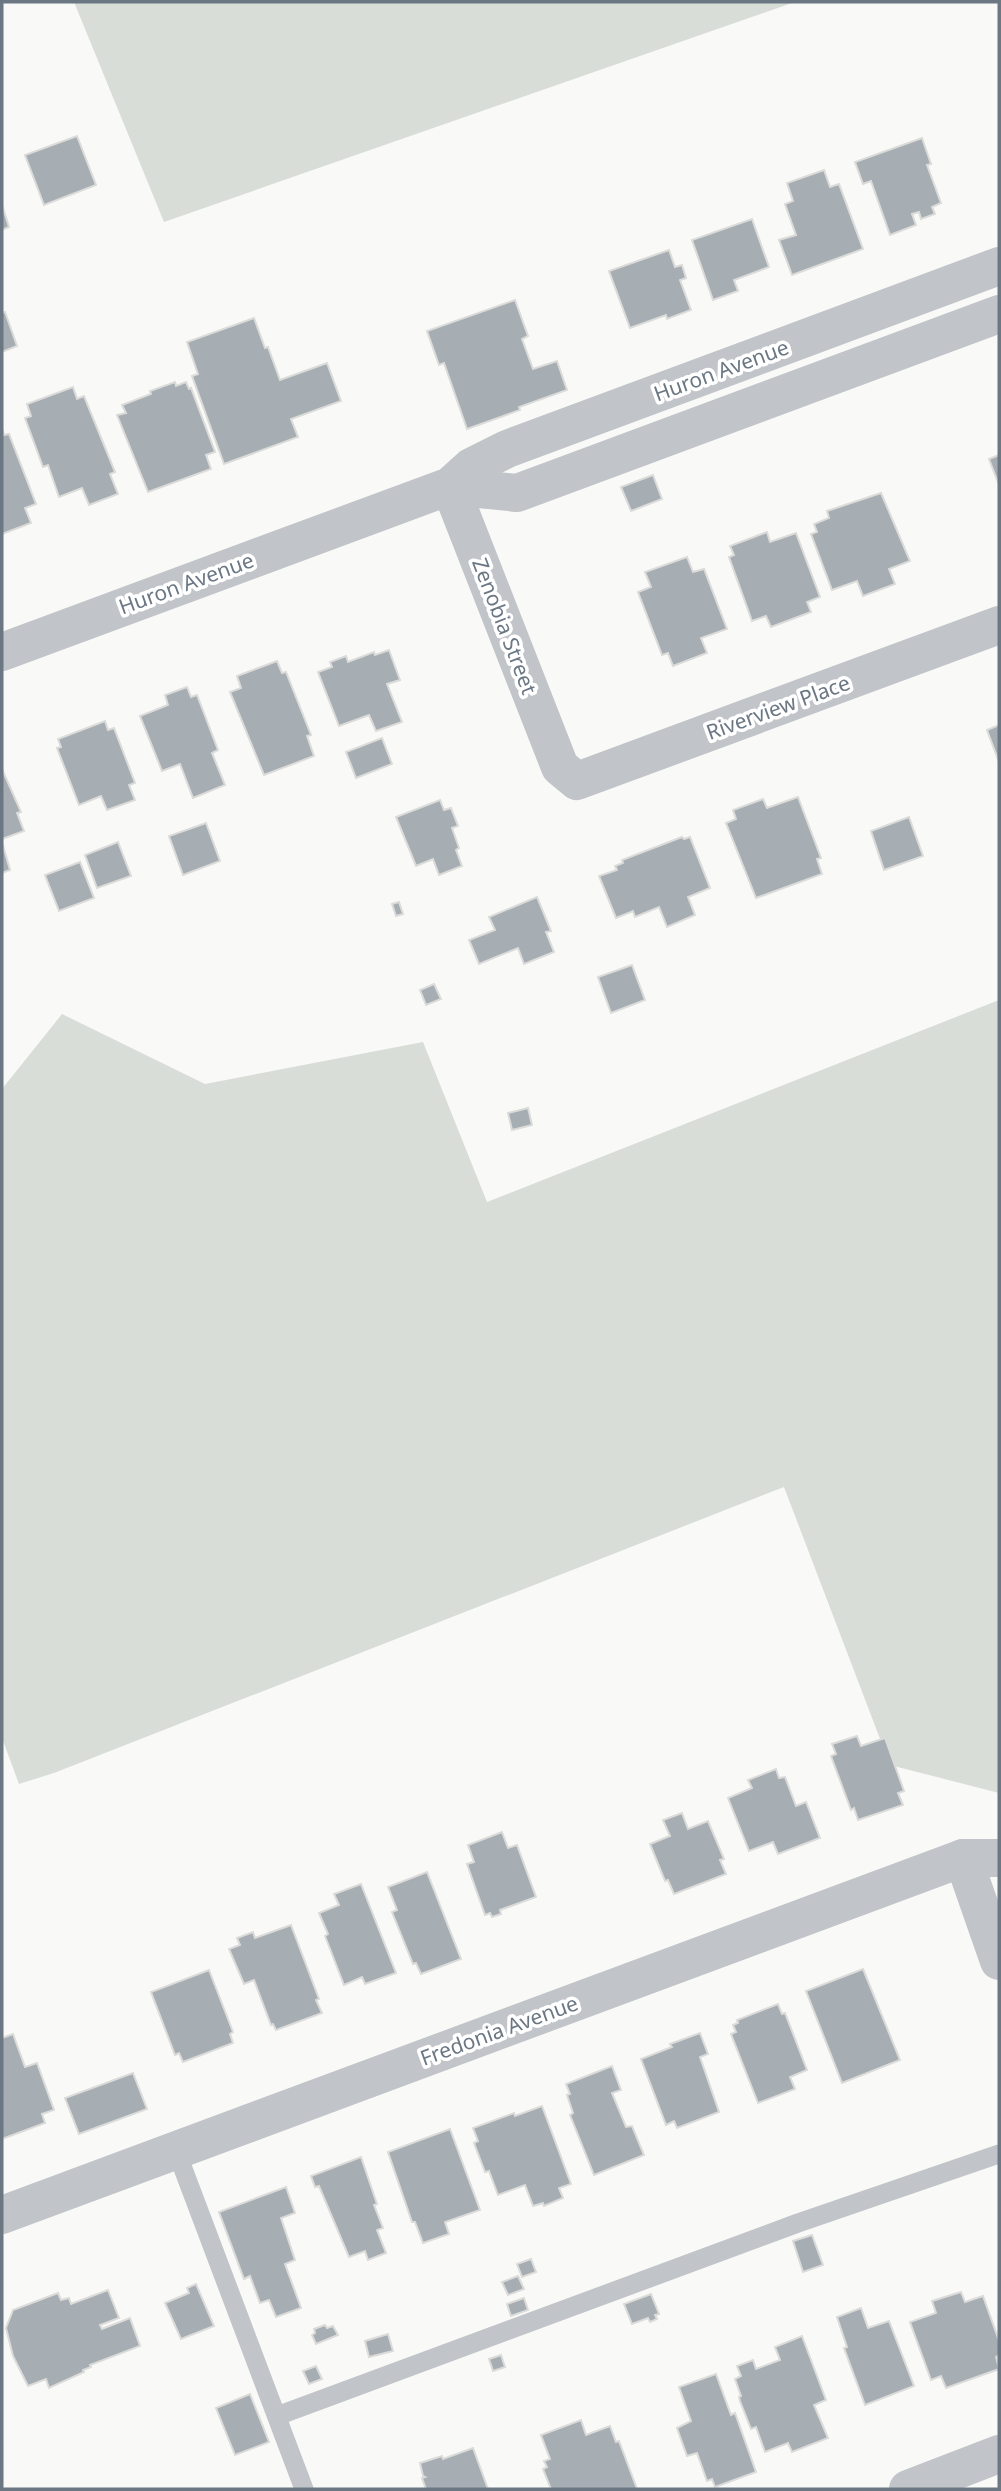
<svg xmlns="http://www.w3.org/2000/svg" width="1001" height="2491" font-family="'Noto Sans',sans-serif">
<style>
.green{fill:#d9ddd7}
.building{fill:#a6adb3;stroke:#dbdbd9;stroke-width:2}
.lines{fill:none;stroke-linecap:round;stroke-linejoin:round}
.lane{stroke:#c1c4c8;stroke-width:19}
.street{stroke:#c1c4c8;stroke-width:38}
.labels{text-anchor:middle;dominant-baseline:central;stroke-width:7;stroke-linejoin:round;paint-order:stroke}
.street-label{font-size:21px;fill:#6b7884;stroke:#fff}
</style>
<rect width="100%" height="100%" fill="#f9f9f7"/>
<g class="green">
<path d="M74,2H795L164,222Z"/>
<path d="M999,1000V1793L890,1765L784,1487L54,1773L19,1784L2,1738V1089L62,1014L205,1084L423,1042L487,1202Z"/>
</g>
<g class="building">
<path d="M77,136L96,185L44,205L25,155Z"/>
<path d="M922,138L931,164L927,165L941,203L932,207L935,214L921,219L919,212L912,214L916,225L890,235L871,181L863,184L855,162Z"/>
<path d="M824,170L830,187L839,184L863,249L792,275L779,240L796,235L785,204L793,201L787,183Z"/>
<path d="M2,205L9,227L2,230Z"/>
<path d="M752,219L769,267L734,280L738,291L713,300L692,240Z"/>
<path d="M669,250L675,267L682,265L686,278L680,280L691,310L667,319L666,315L630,328L609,271Z"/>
<path d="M515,300L528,336L522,339L533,369L557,361L567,390L519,407L520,410L467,429L444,363L439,365L427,331Z"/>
<path d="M5,312L17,346L2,352V313Z"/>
<path d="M254,318L265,348L268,347L280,380L327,363L341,401L291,419L298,437L224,464L192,376L198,374L187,342Z"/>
<path d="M175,382L176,386L186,382L189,389L191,388L215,452L206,455L211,469L148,492L117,415L126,413L122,405L151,394L150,391Z"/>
<path d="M73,387L77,399L84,396L115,472L110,474L118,494L89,505L82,488L59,497L48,465L43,467L25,418L31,416L27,404Z"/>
<path d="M2,428L4,435L9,434L36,504L25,508L31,523L2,534Z"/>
<path d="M999,455V485L989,459Z"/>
<path d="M653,475L662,499L631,511L621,487Z"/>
<path d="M881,493L910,561L889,569L895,584L863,596L857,581L832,590L811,534L817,532L814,524L829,518L827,511Z"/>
<path d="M767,532L770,542L796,533L820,597L807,602L811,612L771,627L766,616L752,621L729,557L734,555L730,546Z"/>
<path d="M687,557L693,572L704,569L727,629L701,638L707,653L673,666L668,653L662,655L638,592L651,587L645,572Z"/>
<path d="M389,650L400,680L387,684L402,722L376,731L369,715L339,726L318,672L332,667L330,662L346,656L348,662L374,652L375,655Z"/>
<path d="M277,661L282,673L286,672L311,735L307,736L314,756L264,775L230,692L241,688L237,676Z"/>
<path d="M187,687L191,697L197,695L218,750L212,753L225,785L193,798L180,764L162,771L140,716L168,705L165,695Z"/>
<path d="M105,721L108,730L114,728L135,783L129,785L135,800L107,810L101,796L79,805L57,748L61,747L58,739Z"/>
<path d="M999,725V762L987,730Z"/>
<path d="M382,738L392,764L356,778L346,752Z"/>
<path d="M2,769L21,812L17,813L24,831L2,839Z"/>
<path d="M798,797L821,858L817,859L822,874L756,898L726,823L736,819L733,810L763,799L767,808Z"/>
<path d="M440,800L444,810L451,808L458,826L452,828L459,848L456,850L462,866L439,875L433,859L416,866L396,817Z"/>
<path d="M909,817L923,856L884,870L871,831Z"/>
<path d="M206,823L220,861L183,875L169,836Z"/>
<path d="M682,837L684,839L690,837L710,888L688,897L695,915L667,927L659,907L635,917L633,911L616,918L599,876L617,870L615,866L623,863L622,860Z"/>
<path d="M2,842L10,870L2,873Z"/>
<path d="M118,842L131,876L97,888L85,855Z"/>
<path d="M80,862L94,898L59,911L45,875Z"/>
<path d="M537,897L551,931L546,932L554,952L524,964L518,948L479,964L469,940L495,930L489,917Z"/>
<path d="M399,902L403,914L396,916L392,904Z"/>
<path d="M632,965L645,1000L611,1013L598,977Z"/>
<path d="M434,984L441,999L426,1005L420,990Z"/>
<path d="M528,1108L532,1125L512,1130L508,1113Z"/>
<path d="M857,1736L861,1746L885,1738L904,1791L898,1793L903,1805L858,1820L854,1808L851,1810L831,1756L836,1754L832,1744Z"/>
<path d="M776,1769L779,1778L785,1777L796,1806L806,1802L820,1838L778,1854L773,1842L749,1851L728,1798L752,1788L748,1780Z"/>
<path d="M682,1813L688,1829L708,1821L724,1859L720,1860L726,1874L674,1894L668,1880L665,1881L650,1844L670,1836L663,1820Z"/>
<path d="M502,1832L508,1848L517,1845L536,1897L500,1910L501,1914L492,1917L490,1913L485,1915L467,1864L474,1862L468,1845Z"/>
<path d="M427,1872L461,1959L421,1974L416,1963L413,1964L392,1912L397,1910L388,1887Z"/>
<path d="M361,1884L396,1973L365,1984L362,1977L344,1985L325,1936L328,1934L319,1913L339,1905L334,1894Z"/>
<path d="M291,1925L319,1999L316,2000L322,2013L276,2030L273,2024L271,2025L254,1980L244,1984L229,1949L240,1945L237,1938L253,1932L255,1938Z"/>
<path d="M863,1969L900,2060L842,2083L806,1991Z"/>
<path d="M209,1970L233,2032L230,2034L233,2043L183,2062L179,2053L175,2055L151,1992Z"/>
<path d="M778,2004L782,2014L785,2013L807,2070L790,2077L795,2089L758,2103L731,2034L736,2032L733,2025L738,2023L737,2020Z"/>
<path d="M700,2033L708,2054L700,2057L719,2112L677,2128L674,2121L666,2125L641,2059L672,2047L670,2044Z"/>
<path d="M13,2034L25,2067L37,2063L54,2110L42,2114L45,2123L2,2139V2143V2038Z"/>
<path d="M612,2066L621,2090L612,2093L626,2127L632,2126L644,2155L594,2175L570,2115L573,2113L567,2095L570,2094L566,2084Z"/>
<path d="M133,2073L147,2109L79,2134L65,2098Z"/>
<path d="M542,2106L571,2184L559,2188L563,2198L544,2206L543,2203L533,2206L525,2185L498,2195L489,2171L485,2172L474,2143L478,2141L473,2128L514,2113L515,2116Z"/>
<path d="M450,2129L480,2210L445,2222L449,2234L423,2243L415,2222H412L388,2152Z"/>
<path d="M361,2157L377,2204L374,2205L383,2228L377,2230L386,2253L368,2260L365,2251L349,2257L319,2186L315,2187L311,2176Z"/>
<path d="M286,2187L295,2213L281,2218L295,2260L285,2264L301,2308L276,2317L269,2300L260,2303L250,2276L244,2279L219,2212Z"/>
<path d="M812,2235L823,2265L803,2272L793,2241Z"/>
<path d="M531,2259L536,2272L522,2277L517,2264Z"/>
<path d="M518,2276L524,2289L508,2295L502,2282Z"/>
<path d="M196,2284L214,2326L181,2339L165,2303L189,2293L187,2288Z"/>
<path d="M108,2290L119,2318L100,2325L102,2329L130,2318L140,2346L90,2365L91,2367L83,2370L84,2372L49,2388L46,2379L28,2386L13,2356L6,2328L13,2310L58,2293L61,2300L69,2298L71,2304Z"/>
<path d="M961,2292L965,2302L983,2296L999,2341V2355L996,2357L999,2369L946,2388L941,2376L931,2380L910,2322L936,2313L932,2301Z"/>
<path d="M651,2294L659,2314L655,2315L657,2319L650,2322L648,2318L632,2324L624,2304Z"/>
<path d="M524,2298L528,2310L511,2316L507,2304Z"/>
<path d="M861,2308L868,2328L889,2321L914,2386L865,2405L844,2348L847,2347L837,2317Z"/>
<path d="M325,2325L327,2328L333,2326L338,2335L316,2344L312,2335L315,2333L314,2329Z"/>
<path d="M388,2334L393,2351L369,2357L365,2341Z"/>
<path d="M802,2336L826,2400L814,2405L828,2438L792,2452L788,2443L765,2452L756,2427L751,2429L740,2401L739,2397L741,2396L735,2379L741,2376L737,2366L753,2360L756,2369L780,2360L775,2347Z"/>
<path d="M501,2355L505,2367L493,2371L489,2359Z"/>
<path d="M316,2366L322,2379L309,2384L303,2371Z"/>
<path d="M716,2374L731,2415L735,2413L756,2472L715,2487L712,2479L707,2481L697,2453L687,2456L677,2428L691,2421L679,2387Z"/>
<path d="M250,2394L269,2442L235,2455L216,2408Z"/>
<path d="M581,2420L586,2435L610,2426L616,2442L619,2441L637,2489H551L543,2469L547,2467L544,2461L550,2459L541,2435Z"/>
<path d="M473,2448L488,2489H426L422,2478L425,2477L423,2476L420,2463L442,2456L443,2459Z"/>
</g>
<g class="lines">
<g class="lane">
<path d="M176,2150L304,2489"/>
<path d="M277,2416L798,2223L999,2154"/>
</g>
<g class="street">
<path d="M450,486L560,767L577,781L999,625"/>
<path d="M450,486L517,493L999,314"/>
<path d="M2,652L450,486L471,467L507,449L999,266"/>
<path d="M963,1858L999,1961"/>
<path d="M2,2215L963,1858H999"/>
<path d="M908,2489L999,2454"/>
</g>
</g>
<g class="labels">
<g class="street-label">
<text transform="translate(721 370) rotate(-20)">Huron Avenue</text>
<text transform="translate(186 583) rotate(-20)">Huron Avenue</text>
<text transform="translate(505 626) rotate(69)">Zenobia Street</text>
<text transform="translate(778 707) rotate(-20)">Riverview Place</text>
<text transform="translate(499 2030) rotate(-20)">Fredonia Avenue</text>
</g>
</g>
<rect width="1001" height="2491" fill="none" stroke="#6b7884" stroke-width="7"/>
</svg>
